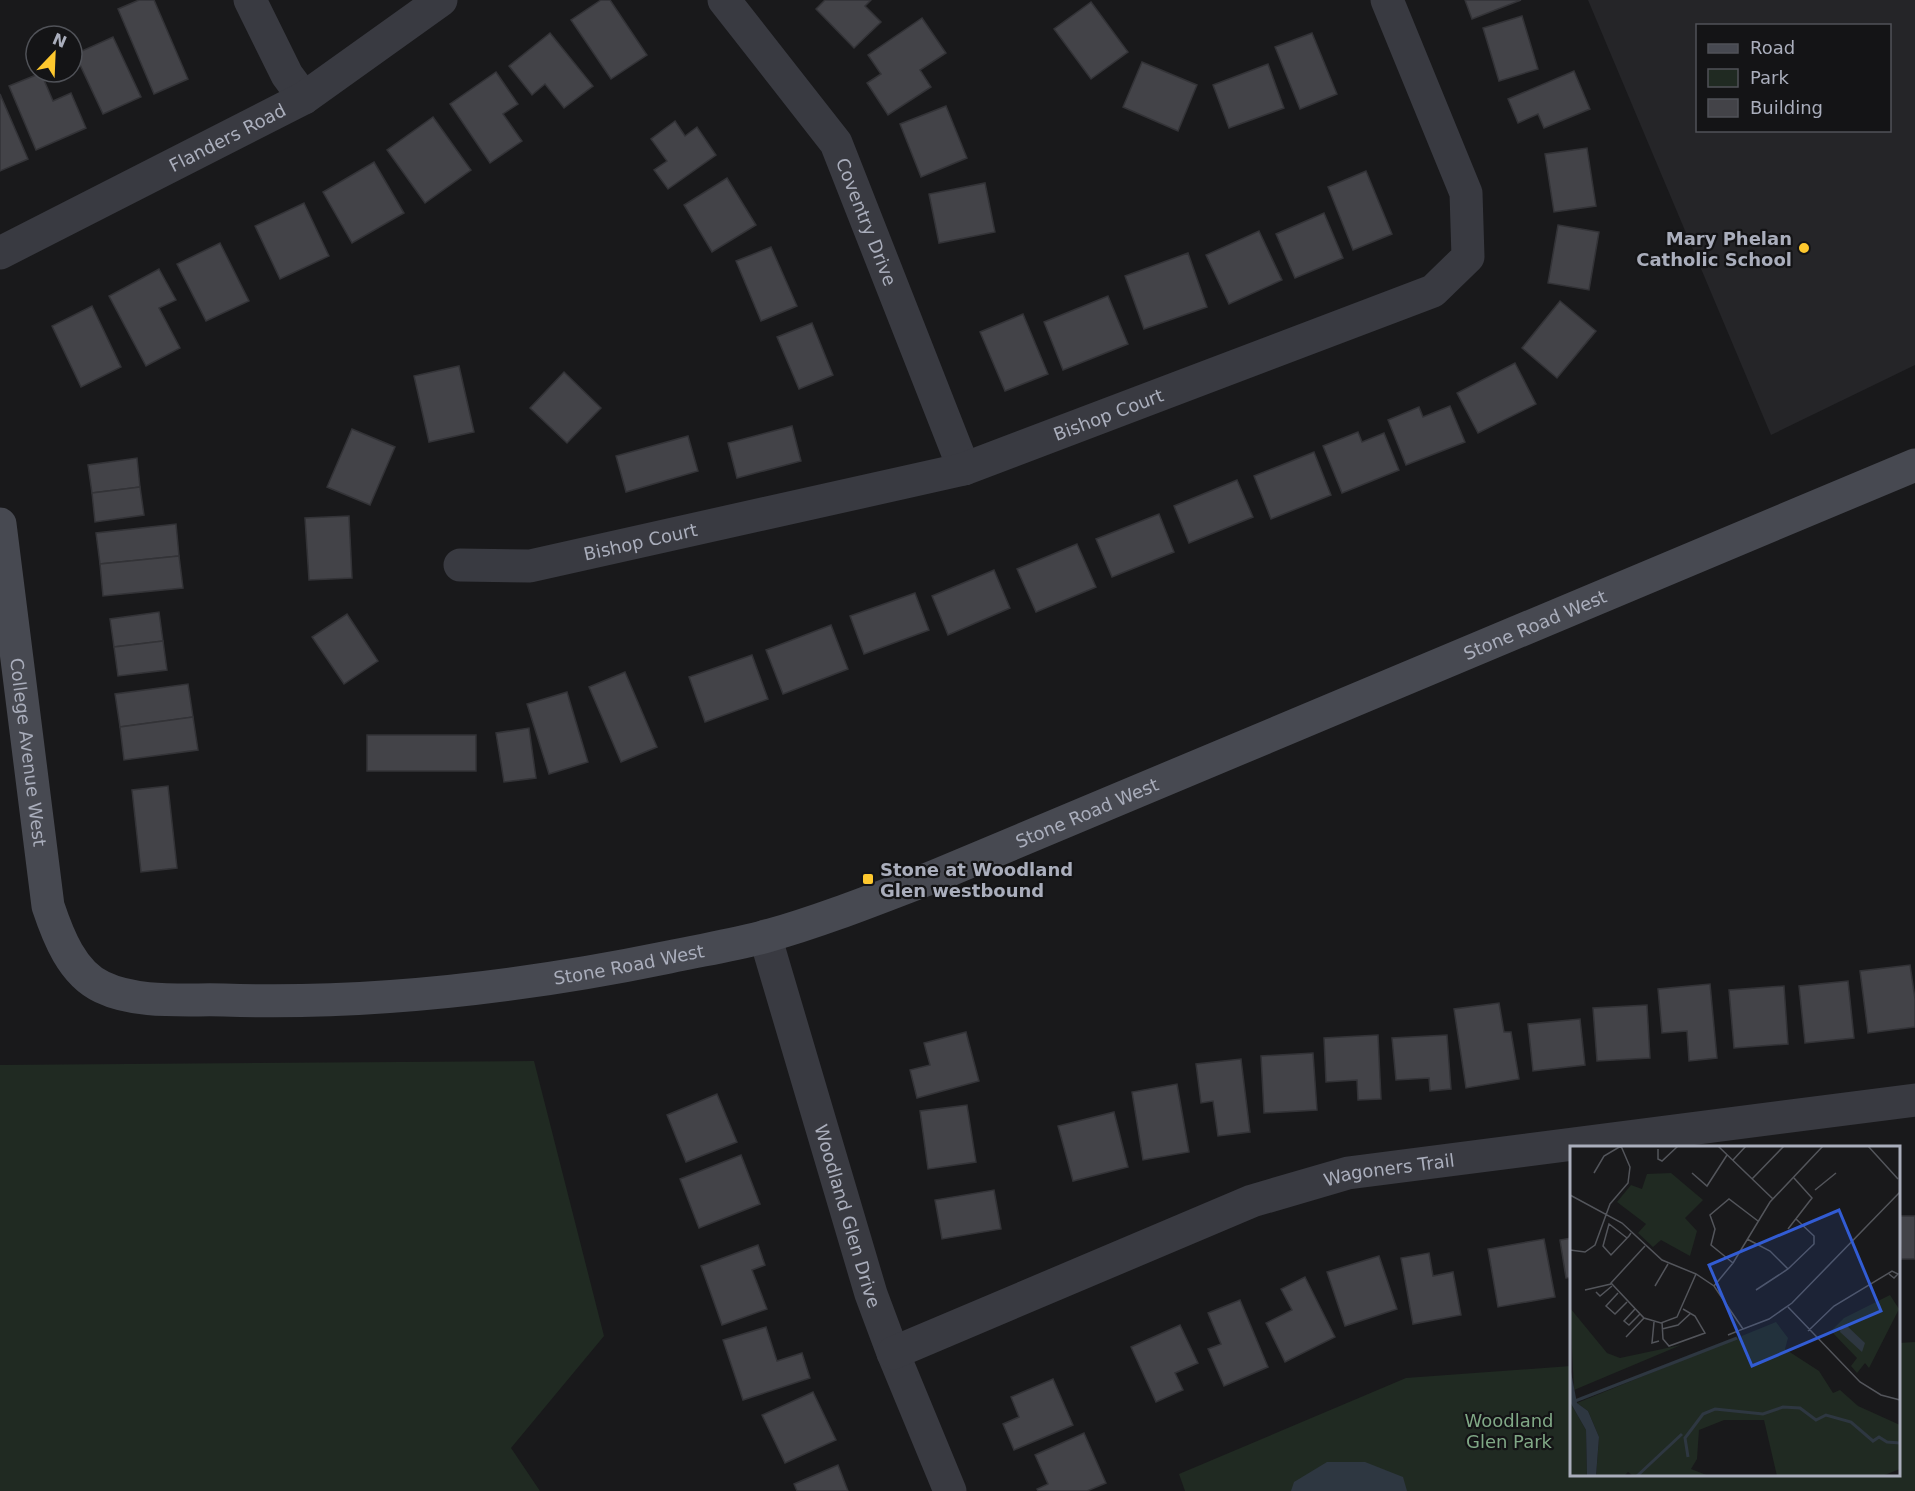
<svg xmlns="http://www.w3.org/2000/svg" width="1915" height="1491" font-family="'DejaVu Sans',sans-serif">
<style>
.built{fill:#252528;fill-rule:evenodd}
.green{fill:#202a22}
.water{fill:#2e3741}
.building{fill:#434348;stroke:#333337;stroke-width:1.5}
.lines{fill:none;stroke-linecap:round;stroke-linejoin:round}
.street{stroke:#393a41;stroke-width:33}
.secondary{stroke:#474951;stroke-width:33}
.poi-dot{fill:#fec82e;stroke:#141416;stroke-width:2}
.labels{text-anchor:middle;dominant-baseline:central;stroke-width:4.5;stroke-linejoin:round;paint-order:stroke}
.street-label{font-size:18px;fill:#aaaebc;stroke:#141416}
.poi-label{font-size:18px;font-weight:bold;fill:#aaaebc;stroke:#141416;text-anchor:end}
.park-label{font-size:18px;fill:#80a886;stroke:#141416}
.inset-river{fill:none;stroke:#2e3741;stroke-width:3}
.inset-road{fill:none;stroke:#53555b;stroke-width:1.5}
.view{fill:#325cd4;fill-opacity:0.15;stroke:#325cd4;stroke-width:3}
.inset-edge{fill:none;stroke:#aaaebc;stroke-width:3}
</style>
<rect width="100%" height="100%" fill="#19191b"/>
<path class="built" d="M1588,0H1915V365L1771,435ZM1698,26H1890V130H1698Z"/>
<g class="green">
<path d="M534,1061L604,1336L511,1448L540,1491H0V1065Z"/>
<path d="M1915,1342V1491H1185L1179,1474L1406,1378L1571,1366L1572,1474H1898L1899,1343Z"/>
</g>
<path class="water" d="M1327,1462H1365L1403,1477L1407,1491H1291L1294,1482Z"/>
<g class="building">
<path d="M139,0H154L188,79L154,94L118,9Z"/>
<path d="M601,0H610L647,55L611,79L571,20Z"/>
<path d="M825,0H871L865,6L881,22L854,48L816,9Z"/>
<path d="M1465,0H1521L1472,19Z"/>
<path d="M1091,2L1128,52L1091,79L1054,29Z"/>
<path d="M1522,16L1538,69L1499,81L1483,28Z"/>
<path d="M922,18L946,53L920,70L931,87L888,115L867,83L881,74L868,55Z"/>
<path d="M550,33L593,86L564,108L545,84L532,95L509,66Z"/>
<path d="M1312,33L1337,94L1300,109L1275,47Z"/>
<path d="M113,37L141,97L103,114L75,54Z"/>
<path d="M1142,62L1197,85L1178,131L1123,107Z"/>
<path d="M1268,64L1284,108L1229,128L1213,85Z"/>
<path d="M1574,71L1590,109L1544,128L1538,114L1518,123L1508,99Z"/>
<path d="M496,72L518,104L503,114L522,141L490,163L450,104Z"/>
<path d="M41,73L53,101L71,93L86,128L36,150L9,86Z"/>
<path d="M0,94L28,159L0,171Z"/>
<path d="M946,106L967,158L921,177L900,124Z"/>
<path d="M433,117L471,170L425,203L387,150Z"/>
<path d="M675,121L685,136L697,127L716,155L668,189L654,170L667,161L651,139Z"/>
<path d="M1587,148L1596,206L1554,212L1545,154Z"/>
<path d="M374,162L404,213L352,243L323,192Z"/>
<path d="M1366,171L1392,234L1353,250L1328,187Z"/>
<path d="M727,178L756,225L712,252L684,205Z"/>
<path d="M985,183L995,232L939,243L929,194Z"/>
<path d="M304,203L329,256L280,279L255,226Z"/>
<path d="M1324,213L1343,258L1295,278L1276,234Z"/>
<path d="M1558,225L1599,232L1589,290L1548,283Z"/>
<path d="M1259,231L1282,280L1229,304L1206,255Z"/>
<path d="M220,243L249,301L206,321L177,264Z"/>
<path d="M771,247L797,306L761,321L736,261Z"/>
<path d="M1188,253L1207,307L1144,329L1125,276Z"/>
<path d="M159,269L176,300L159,308L180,348L146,366L109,296Z"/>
<path d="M1108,296L1128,344L1063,370L1044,322Z"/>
<path d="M1560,301L1596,331L1557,378L1522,348Z"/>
<path d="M92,306L121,367L81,387L52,326Z"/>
<path d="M1023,314L1048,374L1005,391L980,332Z"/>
<path d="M812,323L833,375L799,389L777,337Z"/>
<path d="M1515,363L1536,404L1478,433L1457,393Z"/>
<path d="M459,366L474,432L429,442L414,376Z"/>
<path d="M564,372L601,408L567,443L530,408Z"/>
<path d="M1450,406L1465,442L1406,465L1388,420L1419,407L1423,417Z"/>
<path d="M792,426L801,461L737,478L728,443Z"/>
<path d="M352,429L395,447L370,505L327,487Z"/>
<path d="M1358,432L1362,442L1384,433L1399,470L1342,493L1323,446Z"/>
<path d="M688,436L698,471L626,492L616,456Z"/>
<path d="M1314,452L1331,495L1271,519L1254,476Z"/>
<path d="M137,458L140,487L92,493L88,465Z"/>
<path d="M1237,480L1253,517L1189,543L1174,506Z"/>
<path d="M140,487L144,515L95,522L92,493Z"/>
<path d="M1159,514L1174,552L1112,577L1096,539Z"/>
<path d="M349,516L352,578L309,580L305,518Z"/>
<path d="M176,524L179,556L100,564L96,533Z"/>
<path d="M1077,544L1096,587L1036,612L1017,569Z"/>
<path d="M179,556L183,588L103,596L100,564Z"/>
<path d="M994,570L1010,608L948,635L932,596Z"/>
<path d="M915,593L929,630L864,654L850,616Z"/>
<path d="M159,612L163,641L114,647L110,619Z"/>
<path d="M347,614L378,661L344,684L312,637Z"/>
<path d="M831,625L848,669L783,694L766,650Z"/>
<path d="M163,641L167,670L118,676L114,647Z"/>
<path d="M752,655L768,699L705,722L689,677Z"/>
<path d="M625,672L657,747L621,762L589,687Z"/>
<path d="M188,684L193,717L120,727L115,694Z"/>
<path d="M567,692L588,762L549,774L527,704Z"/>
<path d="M193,717L198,750L124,760L120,727Z"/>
<path d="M529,728L536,778L504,782L496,733Z"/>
<rect x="367" y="735" width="109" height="36"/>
<path d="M168,786L177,868L141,872L132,790Z"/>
<path d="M1910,965L1915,999V1027L1868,1033L1860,971Z"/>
<path d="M1848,981L1854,1038L1805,1043L1799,986Z"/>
<path d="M1710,984L1717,1058L1689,1061L1687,1031L1662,1033L1658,989Z"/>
<path d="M1784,986L1788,1044L1734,1048L1729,990Z"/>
<path d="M1499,1003L1504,1032H1511L1519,1079L1466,1088L1454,1009Z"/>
<path d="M1647,1005L1650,1058L1597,1061L1593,1008Z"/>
<path d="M1580,1019L1585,1065L1533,1071L1528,1024Z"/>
<path d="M966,1032L979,1081L917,1098L910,1070L930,1065L924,1043Z"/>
<path d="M1378,1035L1381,1099L1358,1100L1357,1080L1326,1082L1324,1038Z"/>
<path d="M1447,1035L1451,1089L1430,1091L1429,1078L1396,1080L1392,1038Z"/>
<path d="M1313,1053L1317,1110L1264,1113L1261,1056Z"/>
<path d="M1241,1059L1250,1132L1218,1136L1213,1101L1201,1103L1196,1064Z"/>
<path d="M1177,1084L1189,1152L1143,1160L1132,1092Z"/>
<path d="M717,1094L737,1142L686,1162L667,1115Z"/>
<path d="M967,1105L976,1162L928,1169L920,1111Z"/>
<path d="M1114,1112L1128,1167L1073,1181L1058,1126Z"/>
<path d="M741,1155L760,1204L699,1228L680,1179Z"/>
<path d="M994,1190L1001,1229L942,1239L935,1200Z"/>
<path d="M1899,1216H1915V1259H1901Z"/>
<path d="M1572,1238V1277L1566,1278L1560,1240Z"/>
<path d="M1544,1239L1555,1297L1498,1307L1488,1249Z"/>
<path d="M758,1245L765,1265L752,1270L767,1309L722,1325L701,1266Z"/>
<path d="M1429,1253L1433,1276L1453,1272L1461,1315L1413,1324L1401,1258Z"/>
<path d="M1379,1256L1397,1309L1345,1326L1327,1272Z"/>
<path d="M1305,1277L1335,1337L1285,1362L1266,1323L1292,1310L1281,1289Z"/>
<path d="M1240,1300L1268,1367L1224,1386L1208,1349L1221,1344L1208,1313Z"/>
<path d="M1180,1325L1198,1363L1175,1373L1183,1390L1156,1402L1131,1347Z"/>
<path d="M766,1327L777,1361L802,1353L810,1378L743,1400L723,1340Z"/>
<path d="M1053,1379L1073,1425L1014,1450L1003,1424L1019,1417L1011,1397Z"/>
<path d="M813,1392L836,1440L785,1463L762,1415Z"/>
<path d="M1084,1433L1106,1483L1087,1491H1038L1037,1489L1048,1484L1035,1455Z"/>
<path d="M838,1465L848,1491H797L794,1484Z"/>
</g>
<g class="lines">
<g class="street">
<path d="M250,0L287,75L304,98"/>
<path id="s1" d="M724,0L836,143L964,469"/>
<path id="s2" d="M0,253L304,98L441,0"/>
<path id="s3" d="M460,565L530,566L964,469L1433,291L1468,257L1466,193L1387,0"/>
<path id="s4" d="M765,936L871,1294L893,1353L950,1491"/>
<path id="s5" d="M893,1353L1252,1201L1348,1173L1915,1100"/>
</g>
<path class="secondary" id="s6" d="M0,524L48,906C58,936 72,973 102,987C137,1004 186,999 224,1000C374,1005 523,987 669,957C701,950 735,945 767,936C824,920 878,898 933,877L1915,465"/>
</g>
<g class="poi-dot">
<circle cx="1804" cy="248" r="6"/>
<rect x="862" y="873" width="12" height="12" rx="3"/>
</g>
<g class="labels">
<g class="street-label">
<text stroke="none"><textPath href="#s2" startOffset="255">Flanders Road</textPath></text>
<text stroke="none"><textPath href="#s1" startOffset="266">Coventry Drive</textPath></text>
<text stroke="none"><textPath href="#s3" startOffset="669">Bishop Court</textPath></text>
<text stroke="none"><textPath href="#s3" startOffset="183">Bishop Court</textPath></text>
<text stroke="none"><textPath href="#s6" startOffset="1986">Stone Road West</textPath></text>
<text stroke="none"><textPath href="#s6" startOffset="230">College Avenue West</textPath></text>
<text stroke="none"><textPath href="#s6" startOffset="1500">Stone Road West</textPath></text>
<text stroke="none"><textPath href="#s6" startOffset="1016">Stone Road West</textPath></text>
<text stroke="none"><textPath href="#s5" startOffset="531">Wagoners Trail</textPath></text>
<text stroke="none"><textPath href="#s4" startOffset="292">Woodland Glen Drive</textPath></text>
</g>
<g class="poi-label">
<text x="1792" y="238">Mary Phelan<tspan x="1792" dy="21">Catholic School</tspan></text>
<text x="880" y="869" text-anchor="start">Stone at Woodland<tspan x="880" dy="21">Glen westbound</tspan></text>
</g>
<g class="park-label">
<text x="1509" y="1420">Woodland<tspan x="1509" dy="21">Glen Park</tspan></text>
</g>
</g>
<g transform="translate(1570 1146)">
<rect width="330" height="330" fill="#19191b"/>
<path d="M101,27L133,54L115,72L127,85L120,110L91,94L83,101L68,87L76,78L47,56L61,39L72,43L77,28ZM320,149L329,163L299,222L295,217L287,227L281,220L287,212L261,185L274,172ZM0,162L37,207L50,212L111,199L4,244ZM206,176L218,192L215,203L249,225L263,247L270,244L288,260L330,279V323L312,330H207L194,274H154L129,284L127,313L121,323L139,330H63L58,326L54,330H26L29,291L18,265L7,257ZM0,256L16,284L17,330H0Z" fill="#202a22"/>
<path d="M276,179L295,197L292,206L270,186L271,180ZM0,221L7,257L18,265L29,291L26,330H17L16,284L0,256Z" fill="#2e3741"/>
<path class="inset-river" d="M5,255L167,192M118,311L115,292L133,268L145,263L193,268L213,261L230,262L246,274L256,269L281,276L303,295L309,291L317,296L330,297M67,330L112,288"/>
<path class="inset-road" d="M148,0L203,53M298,0L328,33M88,3V13L92,15L108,0M163,14L176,0M24,27L34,10L51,0M122,27L137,40L157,9M182,33L214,0M245,44L266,27M0,49L52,77L92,114L126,128L144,140L173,183L158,189M218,83L242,52L224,32M57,92L39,78L33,100L41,109L59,90L61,87M177,93L200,105L218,123M75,100L41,137L74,172L91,177L107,171L126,128M0,104L15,106L25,99L40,58L58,37L60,21L51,0M163,117L141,99L145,83L140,69L159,53L188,75M85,140L98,118M144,140L163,117L200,56L253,0M15,144L41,138M186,144L218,123L244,98V90L226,73M26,146L30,150L42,140M48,147L36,160L45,168L57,156M218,161L290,236L311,249L330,254M65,163L54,175L59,179L70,168M84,176L82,197L89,195M92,176L93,193L99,200L135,187L125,170L113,163M92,183L108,179L121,167M173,183L199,173L222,157L330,46M238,185L264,160L322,125L328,128L324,132L319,128M56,191L74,172"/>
<path class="view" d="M269,64L311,165L182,220L139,119Z"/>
<rect width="330" height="330" class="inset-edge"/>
</g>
<rect x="1696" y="24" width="195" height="108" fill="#141416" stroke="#505258" stroke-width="1.5"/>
<rect x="1708" y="44" width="30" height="9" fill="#474951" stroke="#505258" stroke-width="1.5"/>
<text x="1750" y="54" font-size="18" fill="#aaaebc">Road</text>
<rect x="1708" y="69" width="30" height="18" fill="#202a22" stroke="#505258" stroke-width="1.5"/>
<text x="1750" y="84" font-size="18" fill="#aaaebc">Park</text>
<rect x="1708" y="99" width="30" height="18" fill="#434348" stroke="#505258" stroke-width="1.5"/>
<text x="1750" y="114" font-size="18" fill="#aaaebc">Building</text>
<g transform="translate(54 54) rotate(23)"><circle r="28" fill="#141416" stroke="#505258" stroke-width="1.5"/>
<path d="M0-4.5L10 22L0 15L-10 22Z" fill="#fec82e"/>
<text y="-9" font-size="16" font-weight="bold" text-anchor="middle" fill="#aaaebc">N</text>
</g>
</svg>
